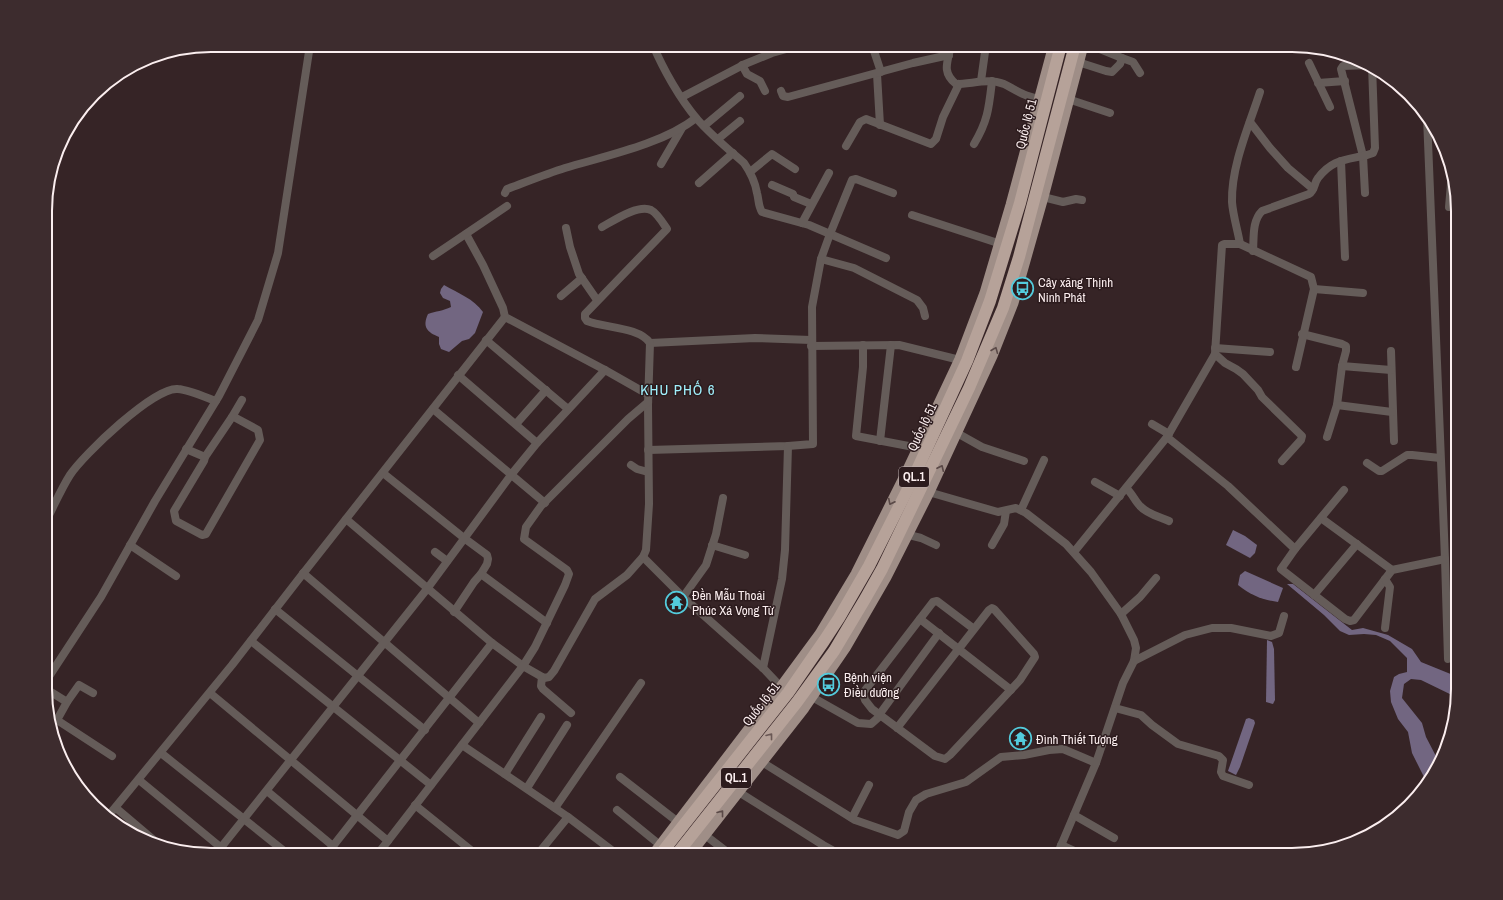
<svg xmlns="http://www.w3.org/2000/svg" width="1503" height="900" font-family="'Archivo Narrow',sans-serif">
<style>
.water{fill:#726681}
.lines{fill:none;stroke-linecap:round;stroke-linejoin:round}
.minor{stroke:#655c59;stroke-width:8}
.major{stroke:#9f8e87;stroke-width:11}
.highway{stroke:#b6a299;stroke-width:12}
.oneway{stroke:#5a4947}
.oneway2{stroke:#6a5855}
.labels{text-anchor:middle;dominant-baseline:central;stroke-width:3;stroke-linejoin:round;paint-order:stroke}
.shield{fill:#2c1b1d;stroke:#bdafb0;stroke-width:1}
.shield-label{font-size:12px;font-weight:bold;fill:#fbeeef}
.street-label{font-size:13px;fill:#fbeeef;stroke:#2c1b1d}
.poi-label{font-size:13px;fill:#fbeeef;stroke:#2c1b1d;text-anchor:start}
.quarter-label{font-size:15px;letter-spacing:1px;fill:#a0f0fc;stroke:#2c1b1d}
.rim{fill:none;stroke:#fbeeef;stroke-width:2}
</style>
<rect width="100%" height="100%" fill="#362426"/>
<g class="water">
<path d="M444,285C458,293 474,299 483,312L475,333L469,339L462,341L449,352L441,349L439,344V337C427,332 422,327 428,314C436,311 443,311 451,307L450,301L443,298L440,293L441,289Z"/>
<path d="M1233,530L1245,536L1257,545L1255,553L1250,558L1226,545Z"/>
<path d="M1245,571L1283,588L1278,602C1263,600 1250,595 1238,585L1240,575Z"/>
<path d="M1287,584H1293L1352,630L1363,628L1388,635L1412,649L1421,662L1458,677V698L1421,680L1411,679L1404,684L1402,698L1422,723L1426,737L1439,762L1436,772L1427,783L1412,753L1408,732L1398,719L1391,702L1390,691L1394,677L1399,674L1407,672V658L1390,641L1376,635L1364,634L1349,635L1340,631L1324,615Z"/>
<path d="M1267,640L1272,642L1274,649L1275,700L1273,704L1266,702Z"/>
<path d="M1249,718L1254,720L1255,723L1240,767L1236,775L1228,771L1246,719Z"/>
</g>
<g class="lines">
<g class="minor">
<path d="M653,45C663,69 680,99 697,119C711,135 728,149 744,163C751,173 755,181 757,193C759,200 758,206 762,212L809,225L886,258"/>
<path d="M872,45L881,72"/>
<path d="M951,45C948,61 941,72 956,84C972,84 988,78 1004,84C1010,87 1016,91 1023,94C1031,98 1036,96 1043,103"/>
<path d="M1090,45L1122,58"/>
<path d="M1078,62L1106,71L1112,72L1120,64L1122,58L1133,62L1140,73"/>
<path d="M1309,63L1330,107"/>
<path d="M742,65L747,74L760,81L765,91"/>
<path d="M877,74L880,125"/>
<path d="M981,81L986,45"/>
<path d="M1318,83L1345,81"/>
<path d="M781,91L783,96L788,97L913,63L949,55"/>
<path d="M682,97L745,64L772,53L801,45"/>
<path d="M1068,99L1110,113"/>
<path d="M1427,117L1445,559L1448,659"/>
<path d="M1250,122L1270,148L1288,168L1313,189"/>
<path d="M704,126L740,96"/>
<path d="M718,139L740,121"/>
<path d="M974,144C988,121 989,107 992,81"/>
<path d="M846,146L860,122L866,119L931,144L936,139L943,117L959,84"/>
<path d="M1341,161L1345,257"/>
<path d="M661,164L682,128"/>
<path d="M750,172L772,154L795,169"/>
<path d="M699,183L733,153"/>
<path d="M772,185L793,194L794,197L811,204"/>
<path d="M505,193L507,189C526,182 546,174 565,168C605,156 663,144 696,118"/>
<path d="M1365,193L1363,156L1341,69L1343,66L1369,65"/>
<path d="M1043,197L1063,202L1076,199L1082,200"/>
<path d="M1449,207L1452,172"/>
<path d="M912,215L1004,245"/>
<path d="M802,223L829,173"/>
<path d="M566,228L570,247L579,274L597,300"/>
<path d="M466,234L483,265L503,308L505,317L605,370L649,395"/>
<path d="M1240,244C1238,231 1233,216 1232,202C1231,166 1249,126 1260,92"/>
<path d="M1253,251C1254,237 1252,221 1262,211L1309,194C1315,190 1314,183 1318,178C1332,159 1346,160 1367,155L1373,153L1375,148L1372,66"/>
<path d="M433,256L507,206"/>
<path d="M821,259L854,268L917,300L923,308L925,316"/>
<path d="M1314,289L1363,293"/>
<path d="M561,296L582,278"/>
<path d="M1302,334L1342,344L1346,346V351L1342,366L1337,405L1327,437"/>
<path d="M486,340L568,409"/>
<path d="M650,343L755,338L811,340"/>
<path d="M863,345V367L856,436L919,448"/>
<path d="M811,346L899,345L964,361"/>
<path d="M1215,348L1270,352"/>
<path d="M1391,351L1394,441"/>
<path d="M1215,354L1225,363L1236,369L1243,374L1258,390L1262,397L1302,436L1301,440L1282,461"/>
<path d="M1342,366L1391,370"/>
<path d="M458,375L537,443"/>
<path d="M1337,405L1392,412"/>
<path d="M433,409L545,503"/>
<path d="M232,417H234L258,430L260,440L206,534L202,535L176,521L174,511L204,461L205,457Z"/>
<path d="M232,417L242,400"/>
<path d="M516,424L546,390"/>
<path d="M1152,424L1169,434"/>
<path d="M957,433L982,447L1024,461"/>
<path d="M1167,437L1228,486L1295,549"/>
<path d="M880,441L891,345"/>
<path d="M186,449L205,457"/>
<path d="M648,450L788,446L813,444L812,307L821,259L830,234L852,180L856,179L893,193"/>
<path d="M1367,463L1379,471H1382L1407,455H1412L1440,458"/>
<path d="M631,465L637,469L648,472"/>
<path d="M383,473L464,538L487,555L488,559L487,564L481,574L547,623"/>
<path d="M1095,482L1120,496"/>
<path d="M1126,488C1132,493 1135,501 1140,506C1147,514 1160,517 1169,521"/>
<path d="M1344,490L1295,549L1281,569L1345,619L1350,621L1354,620L1392,570L1445,559"/>
<path d="M925,491L998,512L1016,508L1026,513L1066,544L1091,572L1121,614L1134,640L1136,648L1134,661L1123,683L1096,763L1057,855"/>
<path d="M1021,510L1044,460"/>
<path d="M1321,518L1392,570"/>
<path d="M346,519L492,643L523,666L544,678L549,677L554,671L595,599L627,575L643,557L646,550L649,504L648,405L650,343C639,327 605,328 587,321L585,318V314L667,229C663,223 657,213 651,210C638,204 613,221 602,227"/>
<path d="M46,521C54,506 61,489 70,475C83,455 155,386 178,389C189,390 205,397 216,401"/>
<path d="M909,535L921,538L936,545"/>
<path d="M130,545L176,576"/>
<path d="M712,545L745,555"/>
<path d="M992,545L1004,524L1006,511"/>
<path d="M435,552L447,561"/>
<path d="M1074,552L1167,437L1215,354L1222,245L1224,244H1240L1311,277L1314,289L1296,367"/>
<path d="M643,557L683,597L763,668L781,687"/>
<path d="M303,573L479,723"/>
<path d="M1314,595L1357,544"/>
<path d="M683,597L706,565L716,534L723,498"/>
<path d="M275,609L425,730"/>
<path d="M454,612L474,582L481,574"/>
<path d="M1121,614L1140,597L1156,578"/>
<path d="M920,619L1011,690"/>
<path d="M1385,628L1390,587L1385,579"/>
<path d="M251,641L431,785"/>
<path d="M1134,661L1185,635L1212,628H1231L1271,636L1279,633L1284,616"/>
<path d="M763,668L782,579L785,550L788,446"/>
<path d="M542,677L541,686L543,689L571,713"/>
<path d="M46,681L101,597L155,501L219,396L258,320L278,253L310,45"/>
<path d="M46,689L67,702"/>
<path d="M93,693L79,685L67,702L57,720L60,722L112,756"/>
<path d="M210,693L388,841"/>
<path d="M812,697L858,723L871,724L880,716"/>
<path d="M1115,708L1141,715L1152,725L1178,744L1219,756L1223,760L1221,772L1223,776L1249,785"/>
<path d="M879,715L939,633"/>
<path d="M897,728L989,610L992,608L994,609L1034,654L1035,657L1020,680L950,755L945,759L935,756L872,709L865,700L863,693L933,602L937,601L974,629"/>
<path d="M462,745L568,817L618,855"/>
<path d="M161,753L289,855"/>
<path d="M757,759L855,820L898,835L904,831L909,812L916,800L926,794L966,782L1001,757L1024,755L1049,750L1063,749L1096,763"/>
<path d="M505,774L541,717"/>
<path d="M620,777L678,822"/>
<path d="M139,780L230,855"/>
<path d="M527,788L567,725"/>
<path d="M734,789L823,845L841,855"/>
<path d="M267,791L333,846"/>
<path d="M415,805L477,855"/>
<path d="M116,808L162,847"/>
<path d="M555,808L641,683"/>
<path d="M617,810L660,845"/>
<path d="M109,815L232,665L298,580L505,317"/>
<path d="M1074,815L1114,838"/>
<path d="M852,818L869,785"/>
<path d="M701,832L731,855"/>
<path d="M1061,845L1083,855"/>
<path d="M1034,852L1041,855"/>
<path d="M215,855L427,589L511,475L537,443L605,370"/>
<path d="M326,855L492,643"/>
<path d="M377,855L523,666L535,647L565,585L569,574L567,570L524,539L526,527L541,506L628,419L648,402"/>
<path d="M537,855L568,817"/>
</g>
<g class="major">
<path d="M653,855L781,687L820,634L856,574L904,478L960,359L985,293L1011,205L1054,45"/>
<path d="M689,855L804,708L845,648L886,577L929,492L992,356L1013,303L1043,197L1083,45"/>
</g>
<g class="highway">
<path d="M660,855L788,693L824,641L839,618L869,566L911,483L967,361L990,301L1020,203L1061,45"/>
<path d="M676,855L797,702L834,651L865,599L882,569L969,388L1003,308L1019,257L1075,45"/>
</g>
</g>
<defs><path id="oneway-chevron" d="M-2-3.5L2.5 0L-2 3.5" fill="none" stroke-width="1.6" stroke-linecap="round" stroke-linejoin="round"/></defs>
<g class="oneway">
<use href="#oneway-chevron" transform="translate(995 350) rotate(-68)"/>
<use href="#oneway-chevron" transform="translate(941 468) rotate(-65)"/>
<use href="#oneway-chevron" transform="translate(891 502) rotate(117)"/>
<use href="#oneway-chevron" transform="translate(721 813) rotate(-52)"/>
</g>
<use class="oneway2" href="#oneway-chevron" transform="translate(770 736) rotate(-52)"/>
<defs>
<symbol id="bus-ring" viewBox="-11 -11 22 22"><circle r="9.5" fill="#2c1b1d" stroke="#53cbdc" stroke-width="1.5"/><path d="M-5-6H5V4H4V6H2V4H-2V6H-4V4H-5ZM-3.5-4V0h7V-4ZM-3.5 1.2v1.5H-2V1.2ZM2 1.2v1.5H3.5V1.2Z" fill="#53cbdc"/></symbol>
<symbol id="temple-ring" viewBox="-11 -11 22 22"><circle r="9.5" fill="#2c1b1d" stroke="#53cbdc" stroke-width="1.5"/><path d="M0-6L5-2H3V0L6.5 2.5H4V6H1.5V3h-3V6H-4V2.5H-6.5L-3 0V-2H-5Z" fill="#53cbdc"/></symbol>
</defs>
<g fill-rule="evenodd">
<use href="#bus-ring" x="1010" y="276" width="25" height="25"/>
<use href="#temple-ring" x="664" y="590" width="25" height="25"/>
<use href="#bus-ring" x="816" y="672" width="25" height="25"/>
<use href="#temple-ring" x="1008" y="726" width="25" height="25"/>
</g>
<g class="labels">
<g class="shield">
<rect x="899" y="467" width="30" height="20" rx="3"/>
<rect x="721" y="768" width="30" height="20" rx="3"/>
</g>
<g class="shield-label">
<text x="914" y="477">QL.1</text>
<text x="736" y="778">QL.1</text>
</g>
<g class="street-label">
<text transform="translate(1026 124) rotate(-76)">Quốc lộ 51</text>
<text transform="translate(922 427) rotate(-65)">Quốc lộ 51</text>
<text transform="translate(761 704) rotate(-52)">Quốc lộ 51</text>
</g>
<g class="poi-label">
<text x="1038" y="282">Cây xăng Thịnh<tspan x="1038" dy="15">Ninh Phát</tspan></text>
<text x="692" y="595">Đền Mẫu Thoải<tspan x="692" dy="15">Phúc Xá Vọng Từ</tspan></text>
<text x="844" y="677">Bệnh viện<tspan x="844" dy="15">Điều dưỡng</tspan></text>
<text x="1036" y="739">Đình Thiết Tượng</text>
</g>
<g class="quarter-label">
<text x="678" y="389">KHU PHỐ 6</text>
</g>
</g>
<path d="M0 0H1503V900H0ZM211 52H1292A159 159 0 0 1 1451 211V689A159 159 0 0 1 1292 848H211A159 159 0 0 1 52 689V211A159 159 0 0 1 211 52Z" fill="#3d2c2e" fill-rule="evenodd"/>
<path class="rim" d="M211 52H1292A159 159 0 0 1 1451 211V689A159 159 0 0 1 1292 848H211A159 159 0 0 1 52 689V211A159 159 0 0 1 211 52Z"/>
</svg>
